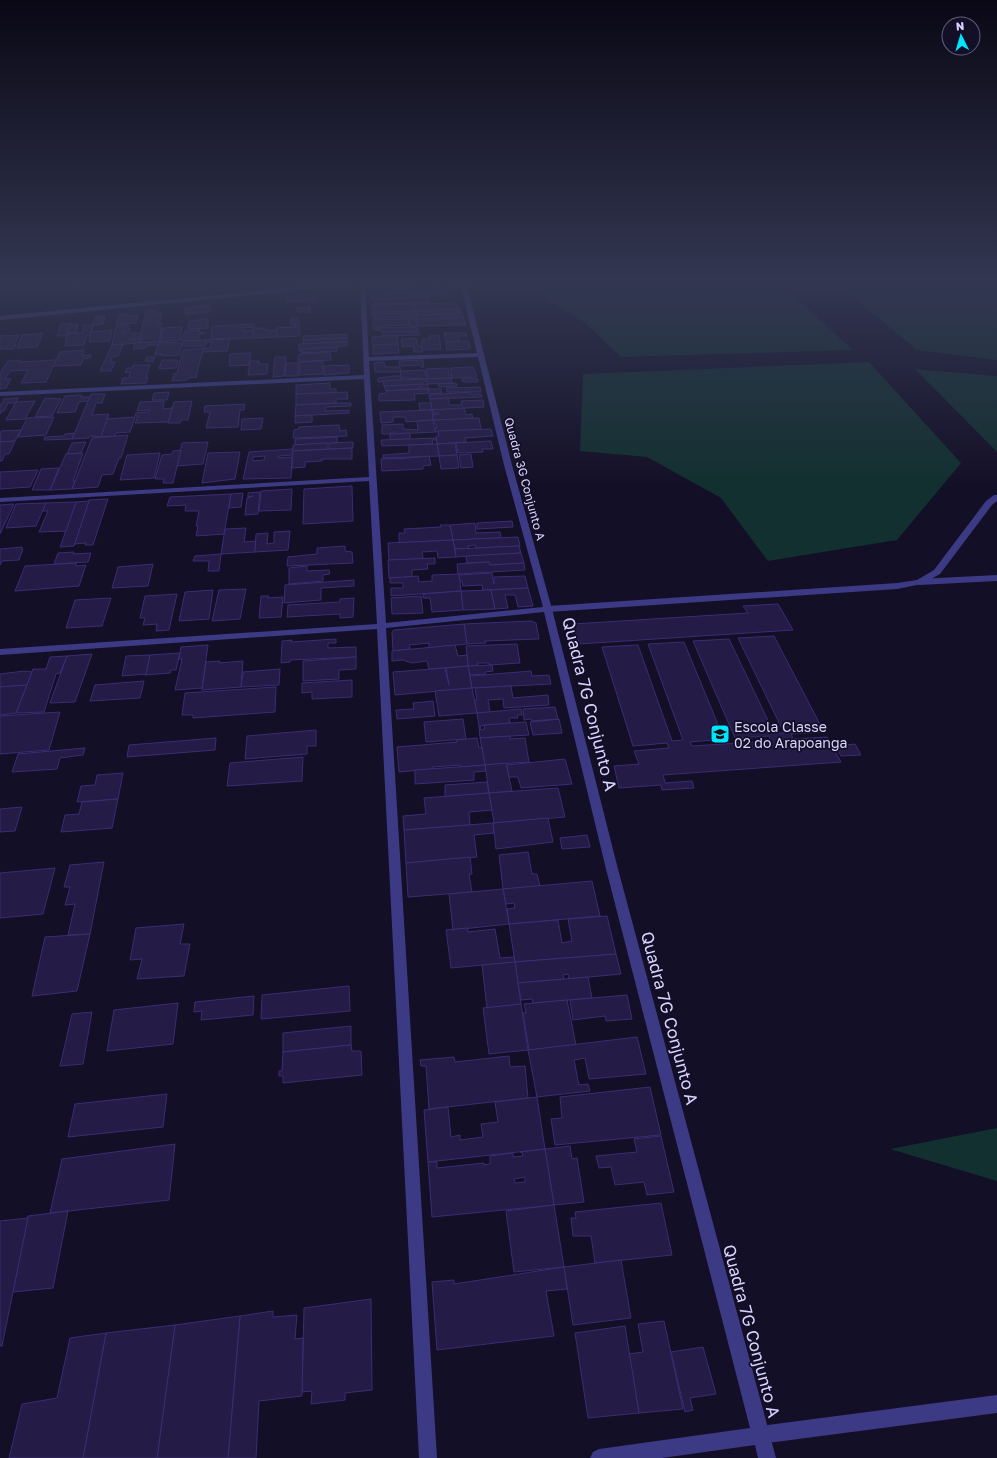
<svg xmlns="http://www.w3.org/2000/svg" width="997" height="1458" font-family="'Golos Text',sans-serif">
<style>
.green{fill:#12302f}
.building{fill:#241b47;stroke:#3b2d73;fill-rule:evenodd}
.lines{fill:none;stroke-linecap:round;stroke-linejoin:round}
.lane{fill:#3d3a85;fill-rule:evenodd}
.street{fill:#3d3a85;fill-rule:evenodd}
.labels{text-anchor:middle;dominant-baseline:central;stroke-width:3.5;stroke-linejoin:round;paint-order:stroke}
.far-street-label{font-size:12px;fill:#d9d4ff;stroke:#130f26}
.poi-label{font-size:14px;fill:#d9d4ff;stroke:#130f26;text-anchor:start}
.near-street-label{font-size:17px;fill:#d9d4ff;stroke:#130f26}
</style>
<rect width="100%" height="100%" fill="#130f26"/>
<g class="green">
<path d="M547,283H779L853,350L621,357L584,322L525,285Z"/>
<path d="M837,283H997V360L917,350Z"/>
<path d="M869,362L961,463L897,540L768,561L721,498L647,457L580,451L583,374Z"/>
<path d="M915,369L997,376V452Z"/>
<path d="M997,1128V1181L890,1149Z"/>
</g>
<g class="building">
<path d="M78,283V288L65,289V284Z"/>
<path d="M409,283H432L434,289L412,290Z"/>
<path d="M432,283H453L454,288L434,289L433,286H436H433Z"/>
<path d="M395,284L397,291L371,292V286Z"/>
<path d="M410,285L412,291H397L395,286Z"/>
<path d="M454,288L455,291L423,293L422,289Z"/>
<path d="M412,291L413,296L391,298L390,295H386V298H371L370,296V292Z"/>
<path d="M448,291L449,295L413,296V293Z"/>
<path d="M314,294L316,300L297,302L296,296Z"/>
<path d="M413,296H427L429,303L414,304Z"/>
<path d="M296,297L297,301L287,302L285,298Z"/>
<path d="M372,298H388V300L389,299L413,298L414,303L375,304V301H372Z"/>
<path d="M455,303L458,309L416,311L414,304Z"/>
<path d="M414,304L415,305L412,306V309H416V311L372,313V305Z"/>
<path d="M209,305L210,310L209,312L186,314L184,308Z"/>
<path d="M310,307V312H298L297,308Z"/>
<path d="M460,309L461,313L417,315L416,312Z"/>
<path d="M146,311H157V313L162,312L160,321H157V323H162L159,342L140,343L142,338H140Z"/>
<path d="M416,311L417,319L375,320L374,317L411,316V314L372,315V313Z"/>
<path d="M461,313L463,317L417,319V316Z"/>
<path d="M128,314V316L138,315L136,323L116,324L119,314Z"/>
<path d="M105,316L103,324L93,325L95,317Z"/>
<path d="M456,317H463L466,325L418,326L417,319H457Z"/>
<path d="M291,318H298L300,336L277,337L276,328L295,327L296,325H291Z"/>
<path d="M208,319V328L188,329L189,321Z"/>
<path d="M408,319L409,325L381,326V328H373V320Z"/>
<path d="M408,319H417L418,326L410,327Z"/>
<path d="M71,323L66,336H57L61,324Z"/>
<path d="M78,324L76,333H67L70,325Z"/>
<path d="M254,324V327L243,328V331L253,330V338L211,339L212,326Z"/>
<path d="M84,325H93L91,336H86L84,345L65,346L67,334L82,333Z"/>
<path d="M129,325L128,328H130L129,331H123L122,333H141L140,338H130V340L140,339L139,343L112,345L116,326Z"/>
<path d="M182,327L180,340L160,342L163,328Z"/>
<path d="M417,327L418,331L381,332V330H374L373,328Z"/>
<path d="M253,328H265V330H276L277,337L255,338Z"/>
<path d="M112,330L110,341L89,342L91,332Z"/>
<path d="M200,330V332H204V334H200L198,341H181L185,331Z"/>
<path d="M409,331L410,333L419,332L420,335L383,336V332Z"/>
<path d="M41,333H43L37,347L17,348L22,335Z"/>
<path d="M444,333H466L467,336H458L459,341L446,342Z"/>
<path d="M347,334V338L303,340L304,336Z"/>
<path d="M19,335L14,345H16L14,349H0V336Z"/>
<path d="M439,335L441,349L422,350L421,342H423L422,339H430L429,336Z"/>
<path d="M383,336H397L398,344L373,345L372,337Z"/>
<path d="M340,338H347V342L303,344L304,340Z"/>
<path d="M416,338L418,346H421L423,352H414L413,346L402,347L401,339Z"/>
<path d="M230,339L227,351L203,352L204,348H210L212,342H206V340Z"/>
<path d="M206,340L205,346H182L183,341Z"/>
<path d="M469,341L470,349L447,350L446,342Z"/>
<path d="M159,342L182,343L179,355L161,356L162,354L155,355Z"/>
<path d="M159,342L158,345H148L146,348L133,349L135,343Z"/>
<path d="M347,342V346L299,349V344Z"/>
<path d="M123,344L118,356L112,357L110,362H115L111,371H100L112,345Z"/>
<path d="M398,344L399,353L373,354V345Z"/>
<path d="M336,347L337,351L302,353V351H299V349Z"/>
<path d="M204,348L202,356L201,357L196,377H197L188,378L187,380L172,381L174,374L177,373L183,350Z"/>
<path d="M84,350L82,356L91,355L90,358L83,359L81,365L53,366L60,352Z"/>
<path d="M330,352L331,360L298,362L299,354Z"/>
<path d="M251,353L249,365L229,366L230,354Z"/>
<path d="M147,357H155L153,362L145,361Z"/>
<path d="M275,357H286L284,376L273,377Z"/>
<path d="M20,360L19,362L56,360L46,382L21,383L28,370L10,371L5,379H11L6,388L0,389V373L8,361Z"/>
<path d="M162,360H178L176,368L159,369Z"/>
<path d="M423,360L424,367H421L420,365L400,366L399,361Z"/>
<path d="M250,361H259V364H268L267,374L248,375Z"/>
<path d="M323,361V374L299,375L300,362Z"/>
<path d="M384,362L385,367H400L401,372H375L374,363Z"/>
<path d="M286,363H298V376H285Z"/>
<path d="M133,365H150L146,377H148L146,383L121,384L123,378H129L130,372L125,373L127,368H132Z"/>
<path d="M349,365V373L324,375V366Z"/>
<path d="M473,367L477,377L452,378L450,368Z"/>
<path d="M448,368L449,375H452V378L428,379L426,369Z"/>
<path d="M425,370L426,379L401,378L400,371Z"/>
<path d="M394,376H401L402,380L378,382V378Z"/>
<path d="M451,378L452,383L428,384L426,379Z"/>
<path d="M426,379L427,381L422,382L423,384L384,386L383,381Z"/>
<path d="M462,379H478V382H463Z"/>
<path d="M330,383V389H336V393L296,394V385Z"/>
<path d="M456,383L457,386L439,387L438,384Z"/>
<path d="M428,384V389H422V387H419V389L386,391L384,386Z"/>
<path d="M480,387L481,392H447L446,388Z"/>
<path d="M422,389H428L429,393L414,394L415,400L379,401V394L386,393V391Z"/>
<path d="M428,389H441L442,393L429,394Z"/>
<path d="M169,392L167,400H152L154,393Z"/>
<path d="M347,392L348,399H336V403L296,405V394Z"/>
<path d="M470,392V394H481L482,397L430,399L429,395Z"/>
<path d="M91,394H105L102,403H96L92,415L109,414L101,437L90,436L89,438L72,439Z"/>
<path d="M81,395V397H90L88,401L79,402L75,412L57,413L65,396Z"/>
<path d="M18,398L16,403H8L4,411H2L0,414V404H2L4,399Z"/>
<path d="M45,398L61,399L52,416L35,417Z"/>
<path d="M448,398L450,405H462L461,401L483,400L484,407L432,410L430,399Z"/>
<path d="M35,401L25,419L6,420L16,402Z"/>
<path d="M164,401L163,409L172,408L169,422L135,423L138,416H135L136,413L149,412L150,410L137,411L140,402Z"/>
<path d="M192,401L188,420H181L180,423H168L174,402Z"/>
<path d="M336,403H351V406L326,407L325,411L349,410V413L295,416L296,405Z"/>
<path d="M419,403H431L432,410H420Z"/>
<path d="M245,404L244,410H240L238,427L206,428L210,412H204L205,406Z"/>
<path d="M464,408L466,415L472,414L473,419L433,420V415L439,413H432V410Z"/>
<path d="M432,410L433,420L406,422L405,417H393V422L381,423L380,412Z"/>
<path d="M312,415V422L295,423V416Z"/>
<path d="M54,417L46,435L18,437L27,418Z"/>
<path d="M135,417L130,432L116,433L115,436L101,437L107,419Z"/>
<path d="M263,418L261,429L241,430L242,419Z"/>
<path d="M479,418L481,429L435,432V428H437L436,424H434L433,420Z"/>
<path d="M433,420L435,432L394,434L393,432L389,434H382V425L403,424V429L418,430L417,421Z"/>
<path d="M339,425L340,431L346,430L347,436L293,438L294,430L299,429V427Z"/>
<path d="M491,429L493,436L465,438L466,442L437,444L436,436H439L438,431Z"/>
<path d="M21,430L15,441L0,442L1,431Z"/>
<path d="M74,433L72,439L44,440L45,437L64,436L65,434Z"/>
<path d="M410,433V439L390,440V434Z"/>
<path d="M128,435L121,458H119L113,474L102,475L98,487L72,489L92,438Z"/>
<path d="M337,437V443L295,445V439L317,438L319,439V438Z"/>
<path d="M436,438L437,440H432L433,444L409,445L382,446L381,440Z"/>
<path d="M15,441L9,454H5L2,461H0V442Z"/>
<path d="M491,441L493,449H482L483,452L458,453L456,443Z"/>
<path d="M86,442L81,453L67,454L72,443Z"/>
<path d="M208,442L203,464L177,466L182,443Z"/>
<path d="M353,442V448L329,449V443Z"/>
<path d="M327,443V449L293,451V445Z"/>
<path d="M455,443L457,455L439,456L437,444Z"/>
<path d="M437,444L439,456L383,458V455L409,453V445Z"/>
<path d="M352,448V459H322V461L305,462V467L292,468L293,451Z"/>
<path d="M293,449L292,455L279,456L278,458L292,457L291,478L243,479L249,452ZM265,456L264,460L253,461V457Z"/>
<path d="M181,450L173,483H163L164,479H155L162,455L172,454L173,451Z"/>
<path d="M240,452L235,479L202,483L208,453Z"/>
<path d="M83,453L73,481H75L72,489L50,490L66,454Z"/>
<path d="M160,453L154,478L120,480L127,455Z"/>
<path d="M471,454L473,467L461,468L459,455Z"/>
<path d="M457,455L459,468L441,469L439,456Z"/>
<path d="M429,456L431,465L423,466V469L382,471L381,459L397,458V459Z"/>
<path d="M59,468L50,490H32L41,469Z"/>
<path d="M38,470L30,487L0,489V472Z"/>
<path d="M352,486L353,521L303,524L304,489Z"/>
<path d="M292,489L291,510L259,511L261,491Z"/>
<path d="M260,492L258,514L245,515L247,498L253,496L248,497V493Z"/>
<path d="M243,493L241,507L229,508L231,494Z"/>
<path d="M231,494L224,534L196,536L198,526H196L199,511H185L186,505L167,506L170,497Z"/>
<path d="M108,499L93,545H85L86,543L74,544L89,500Z"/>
<path d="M89,501L74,546L60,547L76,502Z"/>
<path d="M76,502L66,531L39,532L48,511H42L45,503Z"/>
<path d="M46,503L36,526L6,528L16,504Z"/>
<path d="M14,504L0,534V505Z"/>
<path d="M512,521L513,527L477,529V523Z"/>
<path d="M475,523L476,533L500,532L501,538L453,540L450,525Z"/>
<path d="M440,525H450L453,540L399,543V533H405L404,529L441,527Z"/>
<path d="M246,528L244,542L256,541L255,552L221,554L225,529Z"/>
<path d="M290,531L288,550L255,552L256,534L268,533L267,544L274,543V532Z"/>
<path d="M518,537L520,546L476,548L475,545L468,546L469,549H455L453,540Z"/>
<path d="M453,540L456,557L438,558L437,551L422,552L423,559L389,560L388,543Z"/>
<path d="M345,546V551L352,552L353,563L287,566L288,557L317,554V548Z"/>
<path d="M519,546L521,553L456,557L455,549Z"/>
<path d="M22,547V549H23L19,560L2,561L0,565V549Z"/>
<path d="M74,552L73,554L91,553L88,562L54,564L58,553Z"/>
<path d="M521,553L524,563L490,565L489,562L467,563L466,556Z"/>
<path d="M221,554L219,571H208L209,561H193L195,556Z"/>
<path d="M435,558V564H427L428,569L412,570V577L389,578L388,560Z"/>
<path d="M489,562L490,565L524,563L525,570L458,574L457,564Z"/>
<path d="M76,563V566L86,565L79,586L15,591L25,566Z"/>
<path d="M153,564L148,586L112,588L118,567Z"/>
<path d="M307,566V571L329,570L330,574L323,575V581L289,584V568Z"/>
<path d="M492,573L494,584V577L525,576L528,588L483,590L482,585L463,586L462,581H459V575Z"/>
<path d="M459,574L461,591L391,596V588H403V583H390V578L418,576L419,582L432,581V575Z"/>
<path d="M354,580V586L321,588V600L284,603L285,585Z"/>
<path d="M528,588L533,606L518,607L515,595H505L508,608L495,609L491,590Z"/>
<path d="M246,589L240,619L212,621L219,590Z"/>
<path d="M213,590L209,619L179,621L185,592Z"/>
<path d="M491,590L495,609L463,610L461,591Z"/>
<path d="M461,591L463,610L432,612L430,598H423V594Z"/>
<path d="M177,594L169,630L156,631L157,624L143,625L145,618H140L145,596Z"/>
<path d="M261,596H269L268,598L283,597L281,617L259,618Z"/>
<path d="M421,596L423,613L392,614L391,598Z"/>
<path d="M111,598L102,626L66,628L75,600Z"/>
<path d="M354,598L353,617L340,618V614L287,617L288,605L340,602V599Z"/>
<path d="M778,604L793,630L579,644L573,624L748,613L743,606Z"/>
<path d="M531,621L536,623L539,639L485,641L486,643L467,644L464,624Z"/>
<path d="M464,624L467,644L429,648V643L409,645L410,649L393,651L392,632L394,630Z"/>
<path d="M774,636L824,732L791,734L793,739L827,737L841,762L663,775L665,783L692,781L694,788L662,790L661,785L619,788L614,766L639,764L634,751L669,748L667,743L633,746L602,647L638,645L672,741L683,740L648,644L684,642L724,739L690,742L692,746L771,741L769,736L735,738L693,641L729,639L774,733H784L738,638Z"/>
<path d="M336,639V643H328V648L356,647V657L290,660V662L281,663L282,641L292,640L291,642Z"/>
<path d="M517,644L520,663L489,665V663H477L478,665L468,666L466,646Z"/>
<path d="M208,645L202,688L175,690L182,659H179L181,647Z"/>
<path d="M455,645L458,656L467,655L468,666L429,669L427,661L412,663L403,660L392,661V651Z"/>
<path d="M180,653L176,670H171L170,673L145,675L150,655Z"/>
<path d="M92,654L75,702L50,703L67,656Z"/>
<path d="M150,655L146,674L122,676L126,656Z"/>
<path d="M67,656L60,673L56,674L44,712L16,713L33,669H46L50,657Z"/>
<path d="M356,657V669L339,670V679L303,681V661Z"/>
<path d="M220,661L219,663L243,661L241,687L202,690L206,662Z"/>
<path d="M492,665L493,671L485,672V674L470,675L468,666Z"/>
<path d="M468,666L472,688L395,695L393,672L445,668L449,685L446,668Z"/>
<path d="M280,669L279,685L241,687L243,672Z"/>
<path d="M24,671L32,672L27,685L0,687V674Z"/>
<path d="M531,671L532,676L549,675L551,684L472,688L470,676Z"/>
<path d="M352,680V697L312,699V692L302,693V683Z"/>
<path d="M144,681L140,698L90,701L95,685Z"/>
<path d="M27,685L16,713L0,715V687Z"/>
<path d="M511,686L513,698L548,695L549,705L504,708L503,699L488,700L490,712L477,713L474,700H477L475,688Z"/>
<path d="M276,687L275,712L193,718V715H182L185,693Z"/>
<path d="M472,688L477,713L439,716L435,691Z"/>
<path d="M433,701L435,716L397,719L396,710L414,709L413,703Z"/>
<path d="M555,707L558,719L532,721L531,719L524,720L523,709Z"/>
<path d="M521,709L522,715H517L518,718H509L510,723L479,726L477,713Z"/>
<path d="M60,712L49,750L0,754V716Z"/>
<path d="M463,719L466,739L426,742L424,722Z"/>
<path d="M559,719L562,733L533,735L530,722Z"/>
<path d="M526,722L529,735L480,738L479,726H480L481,730L485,729L484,725Z"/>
<path d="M316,730V746H307V754L245,759L247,736Z"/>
<path d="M510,736V739L525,738L529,762L485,765L480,738Z"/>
<path d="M216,738L215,750L127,757L129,745Z"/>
<path d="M477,738L479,748L482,747L485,765L460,767V765L433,767V769L399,772L397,747L457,742L456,740Z"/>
<path d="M855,744L861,755L841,756L836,746Z"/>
<path d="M85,748L83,755L60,758L57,769L12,772L18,754Z"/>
<path d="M303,757L302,781L227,786L230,763Z"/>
<path d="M565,759L572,784L521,788L518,777H509L507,765Z"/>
<path d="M506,763L512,791L489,793L485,765Z"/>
<path d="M485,765L486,771L474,772V780L415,784V770Z"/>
<path d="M123,773L118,799L77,802L81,786L95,785L97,775Z"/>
<path d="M487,782L489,793L445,797V785Z"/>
<path d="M558,788L565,817L494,823L489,793Z"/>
<path d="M489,793L492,810L469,812L470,825L404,830L403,816L426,814L424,798Z"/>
<path d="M118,799L112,828L61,832L65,815L79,814L82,802Z"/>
<path d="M22,807L15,831L0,832V809Z"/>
<path d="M548,818L553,842L496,849L493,823Z"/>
<path d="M493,823L494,833L474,835L477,857L406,863L404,830Z"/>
<path d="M587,835L590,847L562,849L560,838Z"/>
<path d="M528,852L532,874H537L540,886L503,889L499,855Z"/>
<path d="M470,857L472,874H469L472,892L408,897L406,863Z"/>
<path d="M104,862L90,934L68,935L75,904L65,905L70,887H64L70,865Z"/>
<path d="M55,868L43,914L0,918V873Z"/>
<path d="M592,881L600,916L509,924L507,909L515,908L514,903L506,904L503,889Z"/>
<path d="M503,889L509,924L453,930L449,894Z"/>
<path d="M607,916L616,954L515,962L509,924L558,920L562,943L572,941L568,919Z"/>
<path d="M184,924L180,944H190L184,976L137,979L142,959L130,960L136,928Z"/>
<path d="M467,928L468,932L495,929L500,958L514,957L515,962L451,968L446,930Z"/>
<path d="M90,934L77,991L32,996L45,937Z"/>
<path d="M616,954L621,974L569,979L568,974L563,975L564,979L518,983L515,962Z"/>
<path d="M515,962L521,1004L487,1008L482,965Z"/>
<path d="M588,977L592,998L533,1003L532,999L521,1000L518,983Z"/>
<path d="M349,986L350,1011L261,1019L262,995Z"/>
<path d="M627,995L632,1019L606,1021L605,1016L573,1020L570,1000Z"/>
<path d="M254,996L253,1015L201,1020L202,1011L194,1012L195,1002Z"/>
<path d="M567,1000L576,1045L529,1050L523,1013H526L524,1004Z"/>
<path d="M178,1003L173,1044L107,1051L114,1010Z"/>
<path d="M521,1004L528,1050L489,1054L483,1008Z"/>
<path d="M92,1012L83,1064L60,1066L72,1014Z"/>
<path d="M351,1026V1045L283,1052V1033Z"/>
<path d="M637,1037L646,1074L589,1079L585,1058L574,1060L579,1085L588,1084L590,1091L537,1097L528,1050Z"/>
<path d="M351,1045L352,1051H361L362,1075L283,1083V1076H279V1071H282L283,1052Z"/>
<path d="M509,1056L510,1067L525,1066L528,1098L429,1109L426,1066H421L420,1060L454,1057L455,1062Z"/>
<path d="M650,1087L661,1135L555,1145L551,1119L562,1118L560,1097Z"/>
<path d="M167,1094L163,1127L68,1137L75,1104Z"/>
<path d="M537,1097L545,1149L428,1162L424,1110L448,1107L451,1137L460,1135V1140L483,1137L481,1124L498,1122L495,1102Z"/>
<path d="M661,1136L674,1192L647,1195L644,1182L615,1185L611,1167L599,1168L596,1156L637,1152L634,1139Z"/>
<path d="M175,1144L169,1200L50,1213L62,1159Z"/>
<path d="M570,1146L572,1159L577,1158L584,1202L554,1205L545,1149Z"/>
<path d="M545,1149L554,1205L432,1217L428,1162H437V1168L484,1163V1165L490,1164V1156L513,1153V1157L523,1156L522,1152H520ZM525,1177V1182L515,1183L514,1179Z"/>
<path d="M661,1203L672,1255L595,1263L591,1236H573L571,1218H576L575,1212Z"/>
<path d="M554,1205L564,1267L514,1272L506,1211Z"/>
<path d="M68,1211L53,1288L13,1292L28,1216Z"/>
<path d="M28,1218L2,1346H0V1221Z"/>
<path d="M621,1260L631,1318L573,1325L564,1267Z"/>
<path d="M564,1267L567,1289L546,1291L554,1336L437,1350L432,1282L454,1280V1284Z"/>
<path d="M371,1299L372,1390L345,1393V1400L311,1404L312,1391L302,1392L304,1308Z"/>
<path d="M273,1311V1317L297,1315L295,1339L303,1338L302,1396L259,1401L256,1458H228L240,1316Z"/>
<path d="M240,1316L228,1458H157L175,1325Z"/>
<path d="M664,1321L683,1409L639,1413L629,1354L643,1352L638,1324Z"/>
<path d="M175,1325L157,1458H83L106,1333Z"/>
<path d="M625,1326L639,1413L588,1418L575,1333Z"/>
<path d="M106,1333L83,1458H9L22,1404L57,1398L70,1338Z"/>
<path d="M703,1347L716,1394L690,1398L693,1410L685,1412L671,1352Z"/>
</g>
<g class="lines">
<g class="lane">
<path d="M994,495H997V501L992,505L940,574L922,584L897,589L548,612L544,609L548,606L897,583L917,580L934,570L986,501Z"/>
<path d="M997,1395V1413L761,1444L755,1441L752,1435L755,1429L761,1426Z"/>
</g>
<g class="street">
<path d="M341,283H358L355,285L0,320V316Z"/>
<path d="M360,283H365L369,357L477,353L460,283H466L512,465L552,609L618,869L776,1458H758L755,1445L662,1458H590L593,1452L599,1449L750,1428L606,869L544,612L386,628L437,1458H419L377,629L0,655V649L377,624L369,481L0,502V498L369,477L364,379L0,396V392L364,375ZM478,357L504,465L543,607L386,623L369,361Z"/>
<path d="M997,575V581L919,585L915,582L919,579Z"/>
</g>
</g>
<linearGradient id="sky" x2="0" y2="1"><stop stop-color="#0a0815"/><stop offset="0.58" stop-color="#333752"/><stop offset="1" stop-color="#333752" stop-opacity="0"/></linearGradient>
<rect width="997" height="487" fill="url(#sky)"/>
<defs>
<symbol id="school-square" viewBox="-11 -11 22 22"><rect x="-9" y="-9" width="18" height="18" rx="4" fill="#00e5ff" stroke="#130f26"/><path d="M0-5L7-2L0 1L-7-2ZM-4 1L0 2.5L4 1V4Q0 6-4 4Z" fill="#111"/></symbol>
</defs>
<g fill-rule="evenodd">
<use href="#school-square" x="709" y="723" width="22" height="22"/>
</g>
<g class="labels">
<g class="far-street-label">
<text transform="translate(525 479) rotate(75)">Quadra 3G Conjunto A</text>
</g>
<g class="poi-label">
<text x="734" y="726">Escola Classe<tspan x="734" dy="16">02 do Arapoanga</tspan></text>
</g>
<g class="near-street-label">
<text transform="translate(590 704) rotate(76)">Quadra 7G Conjunto A</text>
<text transform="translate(670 1018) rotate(75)">Quadra 7G Conjunto A</text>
<text transform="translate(752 1331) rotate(75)">Quadra 7G Conjunto A</text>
</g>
</g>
<g transform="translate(961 36) rotate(355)"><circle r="19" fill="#130f26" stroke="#625e7d"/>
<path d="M0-3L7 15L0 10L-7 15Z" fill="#00e5ff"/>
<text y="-6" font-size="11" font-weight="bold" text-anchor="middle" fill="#d9d4ff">N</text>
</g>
</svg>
